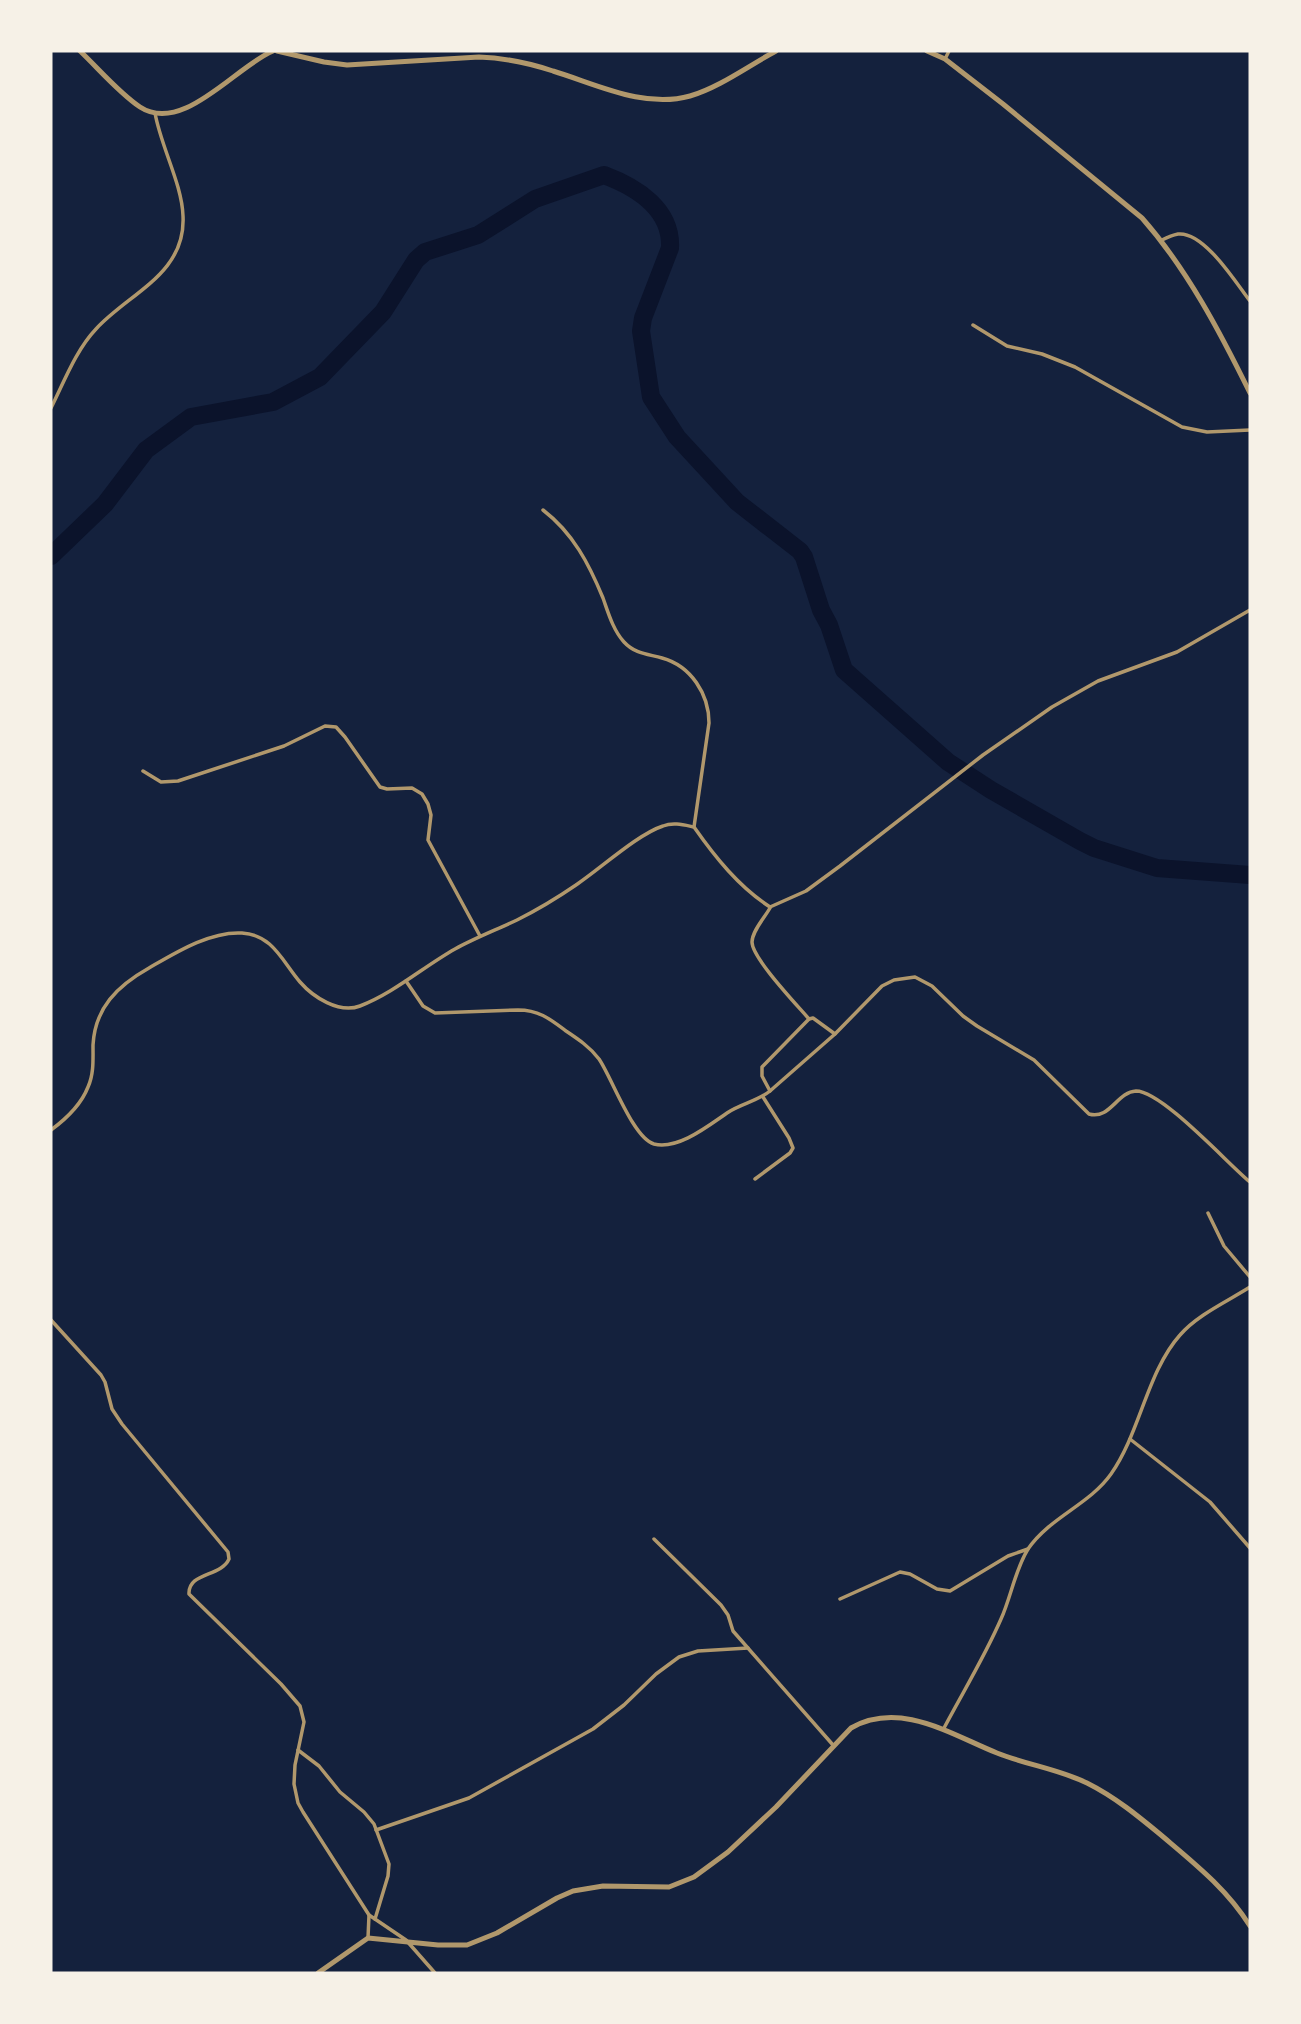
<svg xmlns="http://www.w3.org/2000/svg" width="1301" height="2024" font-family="'Open Sans',sans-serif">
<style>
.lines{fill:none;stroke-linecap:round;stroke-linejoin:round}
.river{stroke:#0b132b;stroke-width:18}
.minor{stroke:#b1986c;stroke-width:3.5}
.tertiary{stroke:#b1986c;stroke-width:5}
</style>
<rect width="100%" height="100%" fill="#14213d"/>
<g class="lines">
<path class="river" d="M51,556L105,504L146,450L191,417L273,402L320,377L383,312L416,260L425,252L478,235L535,199L604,175C636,187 672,209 670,248L643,318L641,331L651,397L677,437L737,502L800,551L804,557L821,610L829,625L844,670L948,762L991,790L1080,841L1094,848L1157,868L1250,875"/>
<g class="minor">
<path d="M945,59L949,51"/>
<path d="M1162,240C1166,238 1173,235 1178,234C1204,231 1236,283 1250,301"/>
<path d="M973,325L1007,346L1042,354L1075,367L1182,427L1207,432L1250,430"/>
<path d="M51,408C64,382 76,350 96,329C129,293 186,274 183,216C182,184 161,147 155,113"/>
<path d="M543,510C573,533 589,564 603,598C608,612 613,630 624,642C635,654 648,654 662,658C691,666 709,694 709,723L694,827"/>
<path d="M143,771L161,782L178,781L284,746L325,726L336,727L345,737L380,787L387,789L412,788L422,794L428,804L431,815L428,840L480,936"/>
<path d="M406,981L423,1006L435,1013L518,1010C539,1010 550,1019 566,1031C578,1039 590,1047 599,1059C612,1078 633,1138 654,1144C678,1150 708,1126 727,1113C740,1104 758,1101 770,1091L762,1076V1067L809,1019C797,1005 752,958 752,942C752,931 765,917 770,908"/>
<path d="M809,1019L813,1018L835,1034"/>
<path d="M770,1091L835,1034L882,986L894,980L915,977L932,986L963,1016L977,1026L1034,1060L1089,1114C1110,1120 1117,1092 1136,1091C1162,1091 1228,1164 1250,1182"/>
<path d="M51,1130C66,1119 81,1105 88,1087C94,1074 93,1059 93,1045C95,1008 117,986 149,968C175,953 210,931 242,933C273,935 282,961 300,982C313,997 339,1014 360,1006C394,993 423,967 455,949C475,938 496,930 517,920C537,910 557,898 576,885C600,869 638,834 663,826C673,822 684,825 694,827C715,857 739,887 770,907L806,891L840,866L983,755L1052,707L1098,681L1177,652L1250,610"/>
<path d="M755,1179L790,1153L793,1148L789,1138L763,1097"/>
<path d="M1208,1213L1224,1246L1250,1277"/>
<path d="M51,1320L101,1375L105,1382L112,1409L122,1424L228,1552L229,1559C221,1577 188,1572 189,1594L281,1684L300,1706L304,1722L295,1765L294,1784L298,1803L303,1812L369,1915L368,1938"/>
<path d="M1130,1439L1210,1502L1250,1548"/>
<path d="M654,1539L721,1605L728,1615L733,1631L833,1745"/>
<path d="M840,1599L900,1572L910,1574L937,1589L950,1591L1008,1556L1028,1549"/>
<path d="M944,1728C963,1692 985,1656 1001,1619C1011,1597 1015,1570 1028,1549C1050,1517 1089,1505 1111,1474C1140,1433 1147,1372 1180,1335C1197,1315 1228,1301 1250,1287"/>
<path d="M298,1750L319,1766L340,1792L364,1812L374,1824L389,1864L388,1876L375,1919"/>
<path d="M376,1830L469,1798L593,1729L624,1705L656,1674L679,1657L698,1651L748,1648"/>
<path d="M369,1915L406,1940L435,1973"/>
</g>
<g class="tertiary">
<path d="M80,51C98,68 119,93 140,107C183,135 236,66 273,51"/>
<path d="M277,51L324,62L347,65L479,57C505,58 529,63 553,71C596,84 644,109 690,96C720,87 748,66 776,51"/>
<path d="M927,51L945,59L1003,104L1142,218C1187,269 1220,332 1250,393"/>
<path d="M318,1973L368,1938L438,1945H467L497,1933L557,1898L573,1891L603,1886L669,1887L694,1877L728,1852L776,1807L851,1728C900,1700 952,1735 997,1753C1027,1765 1058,1769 1087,1783C1115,1797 1138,1816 1161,1835C1194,1863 1227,1889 1250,1926"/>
</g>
</g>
<rect width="1301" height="2024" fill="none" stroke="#f6f1e7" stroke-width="105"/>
</svg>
